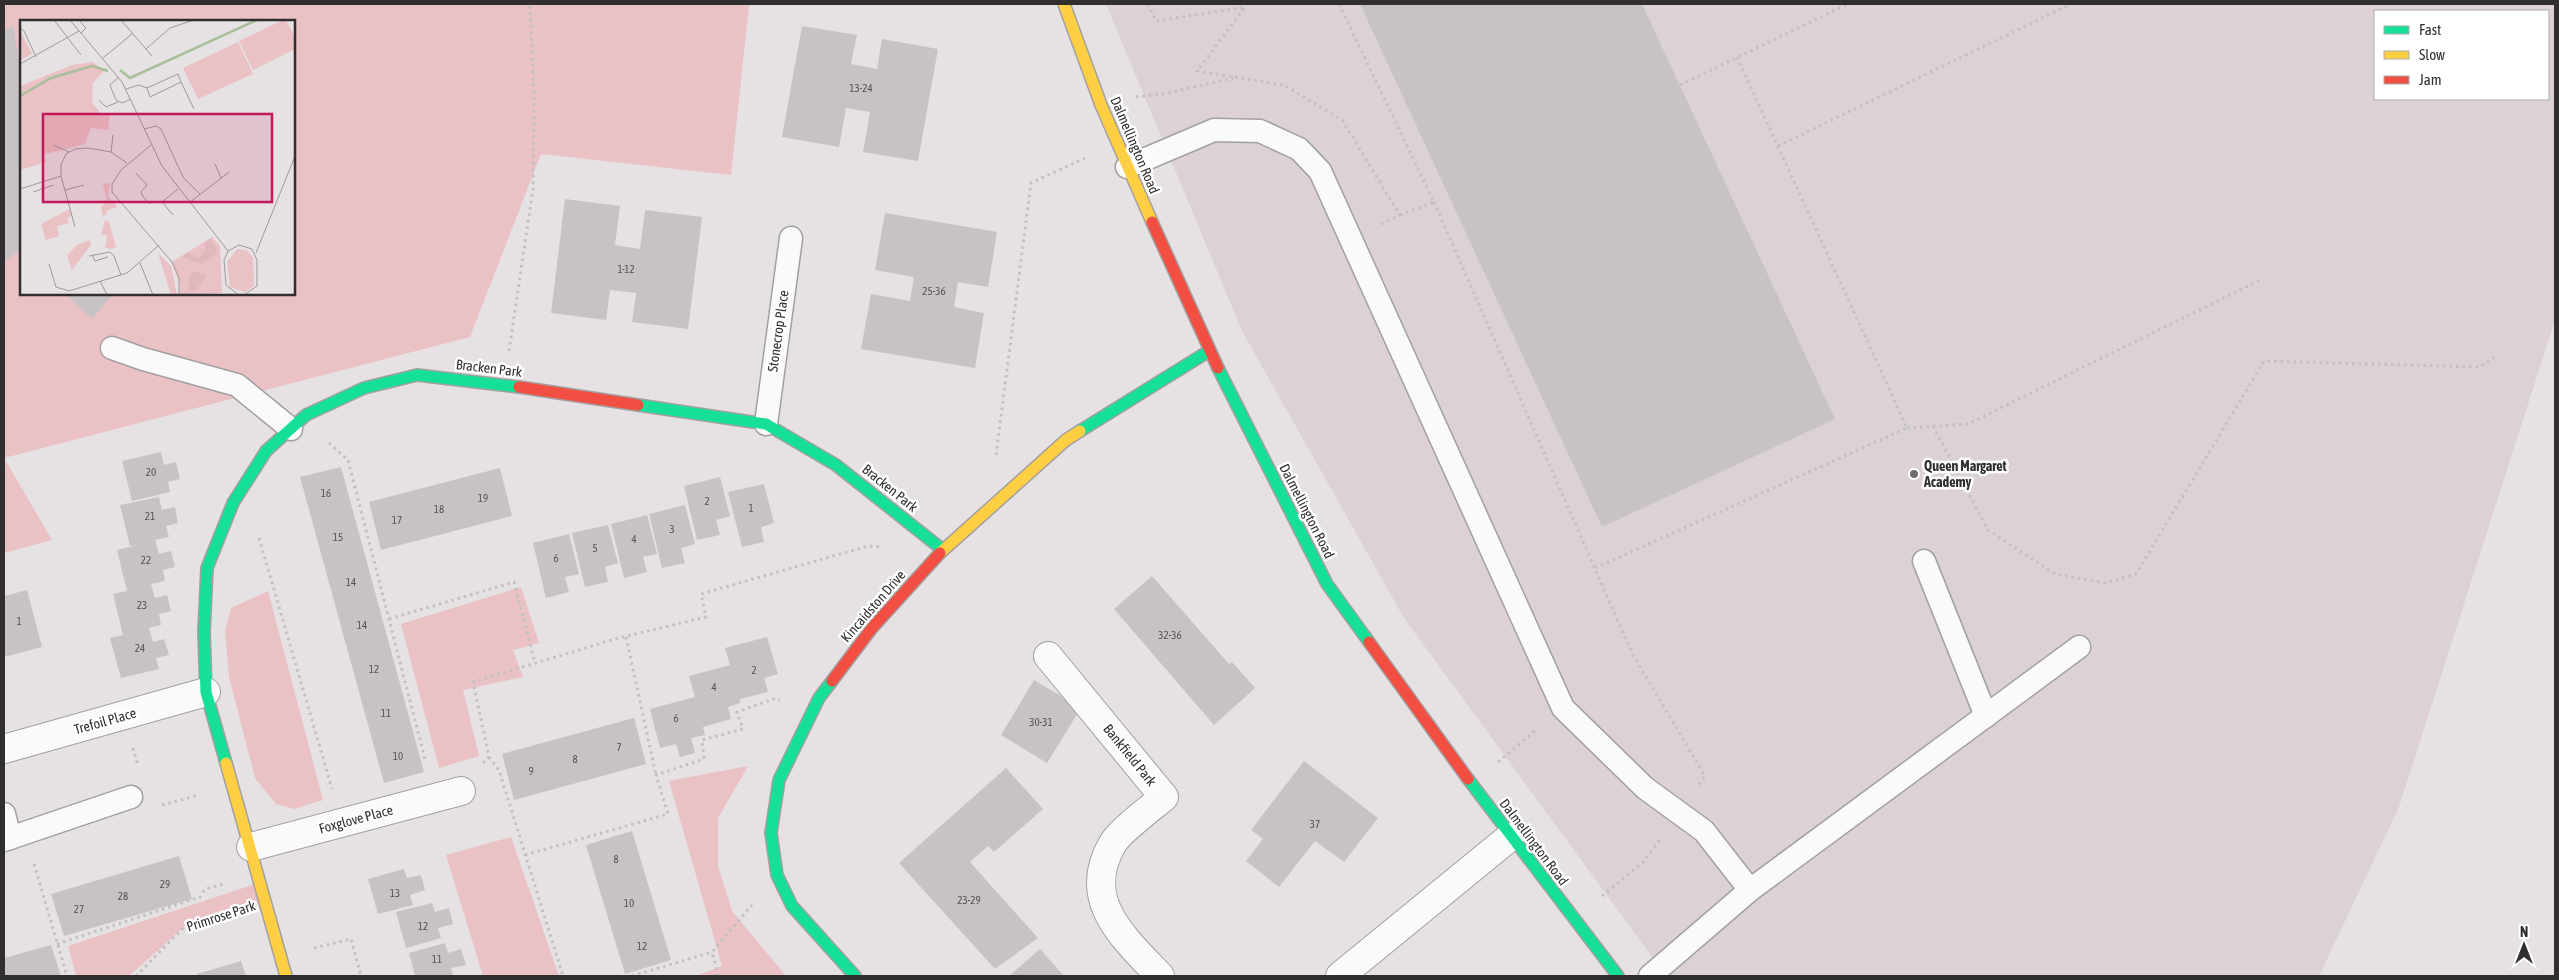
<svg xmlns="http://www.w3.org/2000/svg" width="2559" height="980" font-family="'Asap Condensed',sans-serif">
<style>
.built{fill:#dcd2d3;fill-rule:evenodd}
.green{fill:#eac1c5;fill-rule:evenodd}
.building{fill:#c7c3c4}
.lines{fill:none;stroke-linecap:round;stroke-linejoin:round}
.lane-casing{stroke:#a3a0a1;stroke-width:25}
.street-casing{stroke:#a3a0a1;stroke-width:30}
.fast-casing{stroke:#a3a0a1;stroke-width:14}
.slow-casing{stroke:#a3a0a1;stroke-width:14}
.jam-casing{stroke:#a3a0a1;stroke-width:14}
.path{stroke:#c2c1c1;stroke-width:3;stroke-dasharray:2.5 4;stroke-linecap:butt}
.lane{stroke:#fbfafb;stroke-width:22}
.street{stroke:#fbfafb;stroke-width:28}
.fast{stroke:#16e098;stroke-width:11}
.slow{stroke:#ffcf43;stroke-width:11}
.jam{stroke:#f24e42;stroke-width:11}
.poi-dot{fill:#706d6e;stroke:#fff;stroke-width:2}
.labels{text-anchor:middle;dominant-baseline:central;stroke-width:5;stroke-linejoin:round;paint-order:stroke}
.number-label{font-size:11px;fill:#565354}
.street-label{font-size:14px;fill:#312e2f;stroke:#fff}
.poi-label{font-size:14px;font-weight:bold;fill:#312e2f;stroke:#fff;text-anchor:start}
.inset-river{fill:none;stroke:#a8bf9a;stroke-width:2.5}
.inset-road{fill:none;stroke:#9e999a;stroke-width:1}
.view{fill:#c2185b;fill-opacity:0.15;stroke:#c2185b;stroke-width:2.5}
.inset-edge{fill:none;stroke:#312e2f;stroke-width:2.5}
</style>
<rect width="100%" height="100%" fill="#e6e1e2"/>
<path class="built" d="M1106,4H2555V320L2399,807L2319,976H1666L1404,618L1242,331ZM2375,11H2548V99H2375Z"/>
<g class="green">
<path d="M4,4L749,5L731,175L541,154L470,337L4,458L52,540L4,553ZM21,21H294V294H21Z"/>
<path d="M521,587L539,643L513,650L523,677L463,690L479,756L439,768L401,624Z"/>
<path d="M268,591L323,800L294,809L276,804L255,778L229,677L225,631L231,608Z"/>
<path d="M748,766L718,818V866L732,911L786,976H696L722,966L669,781Z"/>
<path d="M511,837L559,976H483L446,855Z"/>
<path d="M261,882L266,901L185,926L129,976H76L68,946Z"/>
</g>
<g class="building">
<path d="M1360,4H1642L1835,419L1602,527Z"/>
<path d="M13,26L21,71V253L19,251L4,261V31Z"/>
<path d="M802,26L857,35L851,64L877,69L882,39L938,49L918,161L863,152L870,112L846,108L839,147L782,137Z"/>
<path d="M565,199L620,206L615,245L640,249L645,210L702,217L688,329L632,322L636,293L610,290L606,320L551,313Z"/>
<path d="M885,213L997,232L988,287L958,282L954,307L984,313L975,368L861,349L871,294L910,301L914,277L875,270Z"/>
<path d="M65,294H113L92,319Z"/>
<path d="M161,452L164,465L176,462L180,479L168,482L170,492L132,501L122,461Z"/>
<path d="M341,467L424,772L384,783L300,477Z"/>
<path d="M500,468L512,516L381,550L369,502Z"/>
<path d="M720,477L730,516L716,520L720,535L697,540L684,486Z"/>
<path d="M764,484L774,523L761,527L764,542L742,547L728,492Z"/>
<path d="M159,497L162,510L175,507L178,523L166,526L169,537L155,540L159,554L171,551L175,567L163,570L165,581L151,584L155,598L167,595L171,611L159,614L161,625L149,628L153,642L164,639L169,655L156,658L159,669L121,678L110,638L123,635L113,594L127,591L117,550L138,545L130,546L120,505Z"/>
<path d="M685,505L695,544L681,548L685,563L662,568L649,514Z"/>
<path d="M647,515L657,554L643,557L647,572L624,578L611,524Z"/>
<path d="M608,525L618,563L605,567L608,582L585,587L572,533Z"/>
<path d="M569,534L579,574L565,577L569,592L546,598L533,543Z"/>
<path d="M1152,576L1229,664L1232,662L1255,688L1214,725L1114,609Z"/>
<path d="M27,590L42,647L4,657V596Z"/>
<path d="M767,637L778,674L764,678L768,692L740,699V703L728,707L731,719L703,727L705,735L691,738L695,753L680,757L676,744L660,748L650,709L695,697L689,676L730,665L725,648Z"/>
<path d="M1034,680L1081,708L1047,763L1001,735Z"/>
<path d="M634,718L646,764L514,800L502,754Z"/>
<path d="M1304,761L1378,818L1344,862L1315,841L1279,887L1246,861L1263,839L1251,830Z"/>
<path d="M1006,768L1043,809L994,852L988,846L970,862L1038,938L995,969L899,863Z"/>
<path d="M632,831L671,960L625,974L586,845Z"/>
<path d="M179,856L192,899L64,936L51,894Z"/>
<path d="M404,869L407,878L421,875L425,890L410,895L413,905L378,914L368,879Z"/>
<path d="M432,903L435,912L449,908L453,924L438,928L441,938L406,948L396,912Z"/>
<path d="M445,943L448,953L461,949L466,965L451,968L453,976H415L409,953Z"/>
<path d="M51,945L61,976H4V958Z"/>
<path d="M1040,949L1064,976H1009Z"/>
<path d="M241,961L246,976H197V974Z"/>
</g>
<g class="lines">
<defs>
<g id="lane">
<path d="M1127,167L1214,130L1260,131L1299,149L1320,171L1563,708L1645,788L1704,831L1750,890"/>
<path d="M112,348L143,359L237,385L291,429"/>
<path d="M766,424L791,238"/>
<path d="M1924,561L1986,716"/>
<path d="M4,814L10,838"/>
<path d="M4,840L131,797"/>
<path d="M1650,976L1750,890L2079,647"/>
</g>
<g id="street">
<path d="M1048,656L1164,797C1151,808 1121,830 1113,843C1079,900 1124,938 1160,976"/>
<path d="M4,749L206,692"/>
<path d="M251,847L461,791"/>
<path d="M1340,976L1510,837"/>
</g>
<g id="fast">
<path d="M1218,368L1327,584L1369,642"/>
<path d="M638,405L766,424L836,465L943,550"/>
<path d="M1080,431L1209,351"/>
<path d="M832,681L819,698L779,780L771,833L777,875L792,906L855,976"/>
<path d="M226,763L206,692L204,632L207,568L233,503L266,451L306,415L364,388L417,375L519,387"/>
<path d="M1468,779L1618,976"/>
</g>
<g id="slow">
<path d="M1064,4L1101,105L1152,222"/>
<path d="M940,553L1066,440L1080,431"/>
<path d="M226,763L286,976"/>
</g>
<g id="jam">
<path d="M1152,222L1218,368"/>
<path d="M519,387L638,405"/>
<path d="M1369,642L1468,779"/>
<path d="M832,681L872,628L940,553"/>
</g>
</defs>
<use href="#lane" class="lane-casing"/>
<use href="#street" class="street-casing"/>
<use href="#fast" class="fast-casing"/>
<use href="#slow" class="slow-casing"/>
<use href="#jam" class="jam-casing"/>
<g class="path">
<path d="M1148,4L1156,21L1245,7L1197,71L1284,85L1342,120L1400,215L1379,225"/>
<path d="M1339,4L1434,202L1400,215"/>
<path d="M1680,85L1848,4"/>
<path d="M1136,97L1168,93L1233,78"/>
<path d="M1778,146L2071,4"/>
<path d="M1434,202L1632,653L1705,776L1698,786"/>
<path d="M509,351L533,189L534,99L530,4"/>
<path d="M1933,426L1988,530L2055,574L2105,583L2136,574L2264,361L2480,367L2498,355"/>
<path d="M1907,428L1968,424L2262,279"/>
<path d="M329,443L348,460L426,763"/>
<path d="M996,455L1031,183L1085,158"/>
<path d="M259,538L332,789"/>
<path d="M1595,568L1907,428L1737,57"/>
<path d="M389,619L514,582L535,663"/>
<path d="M626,637L656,775"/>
<path d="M133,748L138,766"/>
<path d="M489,757L499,770L563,976"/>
<path d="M1498,762L1537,729"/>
<path d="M483,763L489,757L473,682L615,639L706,617L701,594L868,546L882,547"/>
<path d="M162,805L199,795"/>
<path d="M525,855L668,814L656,775L704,759L702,740L743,729L737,712L776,698L780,700"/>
<path d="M34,864L67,976"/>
<path d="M1602,896L1643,862L1660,839"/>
<path d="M57,944L200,897L205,889L224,884"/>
<path d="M314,948L351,939L361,976"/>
<path d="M136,976L185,926L232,912"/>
<path d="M632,976L712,952"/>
<path d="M718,976L712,952L752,905"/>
</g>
<use href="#lane" class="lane"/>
<use href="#street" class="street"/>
<use href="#fast" class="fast"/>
<use href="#slow" class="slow"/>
<use href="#jam" class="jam"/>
</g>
<circle class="poi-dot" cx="1914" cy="474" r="5"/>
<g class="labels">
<g class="number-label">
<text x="861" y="88">13-24</text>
<text x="626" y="269">1-12</text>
<text x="934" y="291">25-36</text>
<text x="151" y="472">20</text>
<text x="326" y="493">16</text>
<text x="483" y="498">19</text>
<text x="707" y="501">2</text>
<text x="751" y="508">1</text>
<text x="439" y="509">18</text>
<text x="150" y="516">21</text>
<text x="397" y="520">17</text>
<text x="672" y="529">3</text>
<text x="338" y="537">15</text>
<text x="634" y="539">4</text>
<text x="595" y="548">5</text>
<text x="556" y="558">6</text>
<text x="146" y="560">22</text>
<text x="351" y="582">14</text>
<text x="142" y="605">23</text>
<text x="19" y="621">1</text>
<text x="362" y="625">14</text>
<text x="1170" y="635">32-36</text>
<text x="140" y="648">24</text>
<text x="374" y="669">12</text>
<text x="754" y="670">2</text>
<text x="714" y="687">4</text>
<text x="386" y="713">11</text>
<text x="676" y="718">6</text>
<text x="1041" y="722">30-31</text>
<text x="619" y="747">7</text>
<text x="398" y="756">10</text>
<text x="575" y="759">8</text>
<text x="531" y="771">9</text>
<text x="1315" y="824">37</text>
<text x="616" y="859">8</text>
<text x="165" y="884">29</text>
<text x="395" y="893">13</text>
<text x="123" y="896">28</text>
<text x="969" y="900">23-29</text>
<text x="629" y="903">10</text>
<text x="79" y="909">27</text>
<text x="423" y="926">12</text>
<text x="642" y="946">12</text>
<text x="437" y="959">11</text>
</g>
<g class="street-label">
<text transform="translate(1135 145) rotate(67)">Dalmellington Road</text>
<text transform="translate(778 331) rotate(-82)">Stonecrop Place</text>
<text transform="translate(489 368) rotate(7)">Bracken Park</text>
<text transform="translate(890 488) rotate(39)">Bracken Park</text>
<text transform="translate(1307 511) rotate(63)">Dalmellington Road</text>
<text transform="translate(873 606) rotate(-49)">Kincaidston Drive</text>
<text transform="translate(105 721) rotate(-16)">Trefoil Place</text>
<text transform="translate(1130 755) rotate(51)">Bankfield Park</text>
<text transform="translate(356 819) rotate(-15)">Foxglove Place</text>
<text transform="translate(1534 842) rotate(53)">Dalmellington Road</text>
<text transform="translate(221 916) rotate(-18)">Primrose Park</text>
</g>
<g class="poi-label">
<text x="1924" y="466">Queen Margaret<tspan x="1924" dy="16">Academy</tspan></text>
</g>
</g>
<g transform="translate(20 20)">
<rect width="275" height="275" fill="#e6e1e2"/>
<path d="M263,0H266L275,18V29L233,50L219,21ZM0,10L12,34L0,40ZM218,22L233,54L178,79L163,48ZM73,42L84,51L73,63L72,83L82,94H90L88,110L71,108L65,124L23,135L27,142L0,150V66L53,45ZM90,163L88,176L97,187L88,190L83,198L81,187L87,180L83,164ZM50,189L52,196L47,198L49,203L37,206L39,216L26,220L21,204ZM85,200L89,202L96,227L90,229L81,226H86L87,215H81ZM192,217L200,226L202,273L159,275L160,266L152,242ZM70,220L71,225L52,250L47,235L57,225ZM217,229L228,231L233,238L234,266L225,272L210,267L207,242ZM138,233L151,246L157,275H151Z" fill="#eac1c5"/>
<path d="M189,219L197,228V233L181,244L163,237L167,232L178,239L186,230L184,225ZM173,251L187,256L175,271L169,270V258Z" fill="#e0b7bc"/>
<path class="inset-river" d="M100,50L110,58L237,0M0,76L31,58L72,46L88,51"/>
<path class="inset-road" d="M34,0L61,35M50,0L102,62L142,146L208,231M59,0L66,8L61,13M101,0L132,36M0,8L4,11L16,37M126,29L150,8L174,0M83,38L112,14M0,44L59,11M99,57L90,65L96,80L102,83L111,79M161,62L174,89M106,69L119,65L127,68L130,77L161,62L158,54L127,68M79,80L86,87L98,82M124,109L136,106L141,109L163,157L180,174M33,125L49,132M131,125L101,150L92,164V172L152,242L159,258V275M91,132L93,115M195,144L201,158M116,153L127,165L121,172L123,177L129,183L142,182M0,169L41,156M45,170L64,165M13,172L34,165M169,183L209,152M153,195L142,182L158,169M55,207L41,156V145L46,134L55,129L68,128L91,132L107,143M236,233L275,136M72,235L75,241L88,237M69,236L90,232L94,236L101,255M120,243L133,275M29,244L36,267L49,271L107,253L139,225M80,261L87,275M219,275L206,265L204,240L208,231L219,225L232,229L237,240V266L224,275"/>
<path class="view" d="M23,94H252V182H23Z"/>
<rect width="275" height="275" class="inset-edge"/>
</g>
<rect width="2559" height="980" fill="none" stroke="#312e2f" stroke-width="10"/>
<rect x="2374" y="10" width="175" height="90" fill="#ffffff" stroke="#adabac"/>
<rect x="2384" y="26" width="25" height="8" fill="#16e098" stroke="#adabac"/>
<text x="2419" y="35" font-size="15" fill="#312e2f">Fast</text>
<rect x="2384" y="51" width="25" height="8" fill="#ffcf43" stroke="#adabac"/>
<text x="2419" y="60" font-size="15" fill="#312e2f">Slow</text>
<rect x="2384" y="76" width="25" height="8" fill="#f24e42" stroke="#adabac"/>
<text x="2419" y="85" font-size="15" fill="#312e2f">Jam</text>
<g transform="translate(2524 945)" stroke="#ffffff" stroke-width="4" paint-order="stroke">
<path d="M0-4L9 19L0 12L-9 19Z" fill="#312e2f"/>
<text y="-8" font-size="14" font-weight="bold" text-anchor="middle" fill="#312e2f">N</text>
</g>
</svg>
